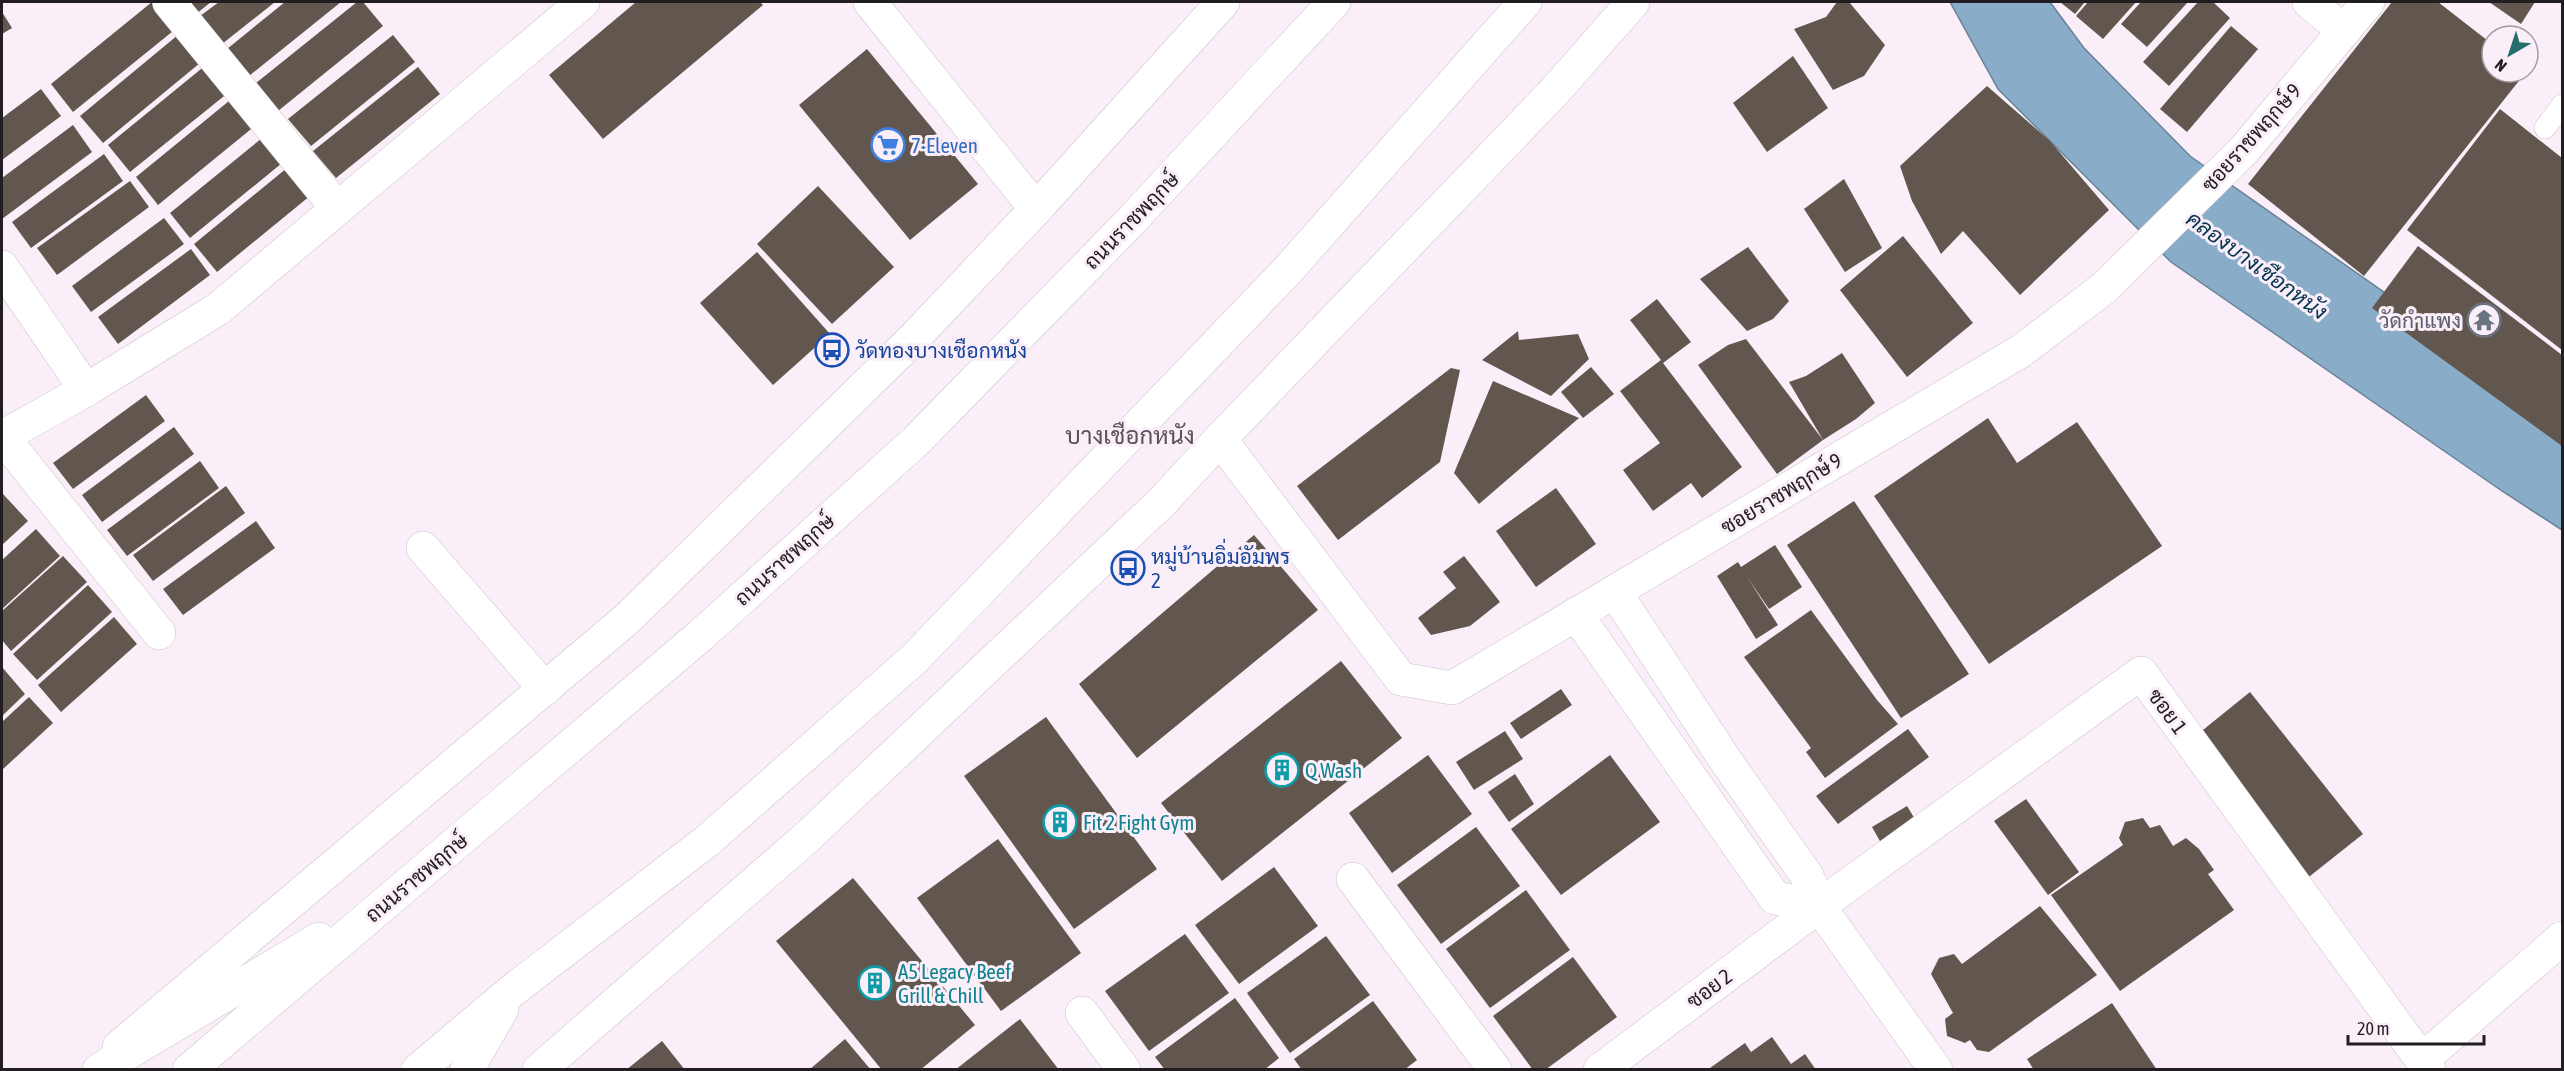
<svg xmlns="http://www.w3.org/2000/svg" width="2564" height="1071" font-family="'Asap Condensed',Sarabun,sans-serif">
<style>
.water{fill:#89adc9;stroke:#6a8297;stroke-width:1.5}
.building{fill:#61574e}
.lines{fill:none;stroke-linecap:round;stroke-linejoin:round}
.lane-casing{stroke:#cbc0ca;stroke-width:22}
.street-casing{stroke:#cbc0ca;stroke-width:34}
.secondary-casing{stroke:#cbc0ca;stroke-width:34}
.primary-casing{stroke:#cbc0ca;stroke-width:34}
.lane{stroke:#fff;stroke-width:21}
.street{stroke:#fff;stroke-width:33}
.secondary{stroke:#fff;stroke-width:33}
.primary{stroke:#fff;stroke-width:33}
.labels{text-anchor:middle;dominant-baseline:central;stroke-width:6;stroke-linejoin:round;paint-order:stroke}
.street-label{font-size:21px;fill:#211d21;stroke:#faeef9}
.shop-label{font-size:21px;fill:#366cbe;stroke:#faeef9;text-anchor:start}
.worship-label{font-size:21px;fill:#5b616d;stroke:#faeef9;text-anchor:end}
.transit-label{font-size:21px;fill:#164399;stroke:#faeef9;text-anchor:start}
.culture-label{font-size:21px;fill:#0d838f;stroke:#faeef9;text-anchor:start}
.water-label{font-size:22px;font-style:italic;fill:#073652;stroke:#faeef9}
.quarter-label{font-size:24px;fill:#5b515a;stroke:#faeef9}
</style>
<rect width="100%" height="100%" fill="#faeef9"/>
<path class="water" d="M1950,2H2050L2084,48L2190,156L2562,417V530L2502,491L2171,262L1998,89Z"/>
<g class="building">
<path d="M152,2H156L178,27L73,112L51,84Z"/>
<path d="M186,2H211L196,14Z"/>
<path d="M219,2H275L222,44L200,16Z"/>
<path d="M285,2H341L249,76L227,49Z"/>
<path d="M357,2H363L383,26L278,111L256,83Z"/>
<path d="M636,2H760L763,5L603,139L549,75Z"/>
<path d="M1837,2H1849L1885,45L1864,76L1833,90L1794,29L1826,17Z"/>
<path d="M2060,2H2085L2075,14Z"/>
<path d="M2088,2H2136L2103,39L2076,16Z"/>
<path d="M2141,2H2188L2147,47L2121,24Z"/>
<path d="M2198,2H2213L2230,18L2169,86L2143,62Z"/>
<path d="M2392,2H2438L2492,44V72H2526L2364,276L2248,184Z"/>
<path d="M2489,2H2535L2521,24Z"/>
<path d="M2,12L12,28L2,34Z"/>
<path d="M2231,26L2258,49L2187,132L2160,109Z"/>
<path d="M184,30L206,58L103,143L80,116Z"/>
<path d="M393,35L415,62L311,146L288,119Z"/>
<path d="M867,49L978,184L910,240L799,105Z"/>
<path d="M1793,56L1828,108L1767,152L1733,103Z"/>
<path d="M212,60L234,88L130,172L108,145Z"/>
<path d="M418,67L440,94L336,178L313,151Z"/>
<path d="M1987,86L2050,141L2109,210L2020,295L1963,231L1941,254L1912,201L1900,166Z"/>
<path d="M41,89L61,116L2,160V118Z"/>
<path d="M240,92L262,120L158,205L136,177Z"/>
<path d="M2500,109L2562,158V350L2407,230Z"/>
<path d="M73,125L92,152L2,219V178Z"/>
<path d="M267,134L287,159L190,238L170,213Z"/>
<path d="M104,154L123,181L31,248L12,222Z"/>
<path d="M293,163L316,191L217,272L194,244Z"/>
<path d="M1844,179L1882,248L1845,272L1804,209Z"/>
<path d="M130,181L149,207L57,275L37,248Z"/>
<path d="M818,186L894,267L832,324L757,244Z"/>
<path d="M164,218L184,244L91,312L72,286Z"/>
<path d="M1903,236L1973,323L1907,377L1840,290Z"/>
<path d="M2418,246L2562,355V446L2372,308Z"/>
<path d="M1748,247L1789,301L1773,319L1747,331L1700,279Z"/>
<path d="M191,249L210,275L118,344L98,317Z"/>
<path d="M757,252L830,334L773,385L700,303Z"/>
<path d="M1657,299L1691,342L1663,363L1742,467L1702,498L1691,483L1653,511L1623,470L1660,443L1620,391L1661,360L1630,320Z"/>
<path d="M1518,331L1519,340L1578,334L1589,359L1551,396L1482,360Z"/>
<path d="M1746,339L1823,440L1777,474L1698,365L1728,345Z"/>
<path d="M1842,353L1875,403L1856,419L1823,440L1789,382L1806,376Z"/>
<path d="M1591,367L1614,394L1583,418L1561,392Z"/>
<path d="M1451,368L1460,370L1440,462L1338,540L1297,486Z"/>
<path d="M1493,381L1579,418L1479,504L1454,473Z"/>
<path d="M146,395L165,421L73,489L53,463Z"/>
<path d="M1988,418L2017,463L2077,422L2162,546L1989,664L1874,496Z"/>
<path d="M174,427L194,454L102,522L82,495Z"/>
<path d="M200,461L219,488L127,556L107,530Z"/>
<path d="M226,486L245,513L153,581L133,555Z"/>
<path d="M1556,488L1596,544L1536,587L1496,531Z"/>
<path d="M3,494L28,521L2,545V496Z"/>
<path d="M1854,501L1969,674L1901,718L1787,545Z"/>
<path d="M256,521L275,548L183,615L163,589Z"/>
<path d="M36,529L60,556L2,609V560Z"/>
<path d="M1254,535L1318,610L1137,758L1079,684Z"/>
<path d="M1775,545L1802,587L1769,609L1747,577L1778,625L1756,639L1717,576L1738,562L1741,567Z"/>
<path d="M63,556L87,582L11,651L2,640V611Z"/>
<path d="M1464,556L1500,602L1470,626L1431,635L1418,618L1456,588L1443,572Z"/>
<path d="M88,585L112,612L37,680L13,654Z"/>
<path d="M1811,610L1877,700L1898,724L1825,778L1806,752L1811,748L1744,657Z"/>
<path d="M114,617L137,644L61,712L38,685Z"/>
<path d="M1341,661L1402,738L1222,881L1161,803Z"/>
<path d="M2,667L25,694L2,716Z"/>
<path d="M1561,689L1572,705L1521,739L1510,723Z"/>
<path d="M2250,692L2363,834L2305,880L2193,738Z"/>
<path d="M29,697L53,723L2,770V722Z"/>
<path d="M1046,717L1157,869L1074,929L964,776Z"/>
<path d="M1908,729L1929,757L1838,824L1816,796Z"/>
<path d="M1505,731L1523,759L1474,790L1456,762Z"/>
<path d="M1428,755L1472,814L1392,873L1349,813Z"/>
<path d="M1610,755L1660,822L1561,895L1511,829Z"/>
<path d="M1515,774L1534,804L1509,822L1488,792Z"/>
<path d="M2026,799L2079,872L2048,895L1994,821Z"/>
<path d="M1907,806L1921,829L1885,850L1872,827Z"/>
<path d="M2143,818L2150,828L2160,825L2173,846L2186,838L2199,849L2214,870L2208,874L2234,910L2120,991L2051,895L2123,845L2119,838L2125,822Z"/>
<path d="M1476,827L1520,886L1441,944L1397,885Z"/>
<path d="M998,839L1081,953L1001,1011L917,898Z"/>
<path d="M1274,867L1318,926L1239,984L1195,925Z"/>
<path d="M853,878L975,1025L920,1070H882L776,941Z"/>
<path d="M1526,890L1570,950L1490,1008L1446,949Z"/>
<path d="M2040,906L2097,975L1989,1052L1977,1050L1970,1040L1965,1043L1947,1036L1945,1019L1953,1013L1931,974L1939,958L1954,954L1962,964Z"/>
<path d="M1185,934L1229,993L1149,1051L1105,991Z"/>
<path d="M1326,936L1370,995L1290,1053L1247,993Z"/>
<path d="M1573,957L1617,1017L1545,1070H1533L1493,1016Z"/>
<path d="M1235,998L1279,1058L1264,1070H1165L1155,1057Z"/>
<path d="M1373,1001L1417,1060L1404,1070H1302L1294,1059Z"/>
<path d="M2112,1003L2157,1070H2034L2027,1059Z"/>
<path d="M1020,1019L1059,1070H955Z"/>
<path d="M1772,1037L1791,1064L1805,1054L1816,1070L1710,1068L1745,1043L1751,1052Z"/>
<path d="M845,1039L871,1070H809Z"/>
<path d="M662,1041L685,1070H626Z"/>
</g>
<g class="lines">
<defs>
<path id="lane" d="M2545,128L2562,105"/>
<g id="street">
<path d="M169,2L337,208"/>
<path d="M870,2L1036,209"/>
<path d="M2309,2L2344,31"/>
<path d="M2,267L86,390"/>
<path d="M2,436L159,633"/>
<path d="M2,437L86,390L218,309L583,2"/>
<path d="M1220,439L1401,679L1452,688L2021,351L2104,288L2244,150L2368,2"/>
<path d="M423,548L545,689"/>
<path d="M1615,592L1728,764L1807,876L1819,906L1936,1070"/>
<path d="M1576,614L1775,898L1819,906"/>
<path d="M1353,879L1495,1070"/>
<path d="M1082,1013L1124,1070"/>
<path d="M2422,1060L2562,938"/>
<path d="M1600,1070L1819,906L2141,673L2429,1070"/>
</g>
<g id="secondary">
<path d="M119,1047L627,619L913,339L1036,209L1223,2"/>
<path d="M539,1070L805,839L1162,502L1220,439L1554,92L1633,2"/>
</g>
<g id="primary">
<path d="M99,1070L319,939"/>
<path d="M189,1070L701,635L916,441L1131,221L1334,2"/>
<path d="M418,1070L513,990L707,841L914,659L1287,271L1525,2"/>
<path d="M467,1070L502,1009"/>
</g>
</defs>
<use href="#lane" class="lane-casing"/>
<use href="#street" class="street-casing"/>
<use href="#secondary" class="secondary-casing"/>
<use href="#primary" class="primary-casing"/>
<use href="#lane" class="lane"/>
<use href="#street" class="street"/>
<use href="#secondary" class="secondary"/>
<use href="#primary" class="primary"/>
</g>
<defs>
<symbol id="supermarket-ring" viewBox="-11 -11 22 22"><circle r="9.5" fill="#faeef9" stroke="#3f7fe0" stroke-width="1.5"/><path d="M-6-5.5h2.5l.6 2H6L4.5 2H-2.5L-4.4-4H-6ZM-1.5 3.2a1.3 1.3 0 1 0 .1 0ZM3 3.2a1.3 1.3 0 1 0 .1 0Z" fill="#3f7fe0"/></symbol>
<symbol id="temple-ring" viewBox="-11 -11 22 22"><circle r="9.5" fill="#faeef9" stroke="#6b7280" stroke-width="1.5"/><path d="M0-6L5-2H3V0L6.5 2.5H4V6H1.5V3h-3V6H-4V2.5H-6.5L-3 0V-2H-5Z" fill="#6b7280"/></symbol>
<symbol id="bus-ring" viewBox="-11 -11 22 22"><circle r="9.5" fill="#faeef9" stroke="#1a4fb4" stroke-width="1.5"/><path d="M-5-6H5V4H4V6H2V4H-2V6H-4V4H-5ZM-3.5-4V0h7V-4ZM-3.5 1.2v1.5H-2V1.2ZM2 1.2v1.5H3.5V1.2Z" fill="#1a4fb4"/></symbol>
<symbol id="building-ring" viewBox="-11 -11 22 22"><circle r="9.5" fill="#faeef9" stroke="#0f9aa8" stroke-width="1.5"/><path d="M-4-6H4V6H1V3H-1V6H-4ZM-2.5-4.3h1.7v1.8h-1.7ZM.8-4.3h1.7v1.8H.8ZM-2.5-1h1.7V.8h-1.7ZM.8-1h1.7V.8H.8Z" fill="#0f9aa8"/></symbol>
</defs>
<g fill-rule="evenodd">
<use href="#supermarket-ring" x="869" y="126" width="38" height="38"/>
<use href="#temple-ring" x="2465" y="301" width="38" height="38"/>
<use href="#bus-ring" x="813" y="331" width="38" height="38"/>
<use href="#bus-ring" x="1109" y="549" width="38" height="38"/>
<use href="#building-ring" x="1263" y="751" width="38" height="38"/>
<use href="#building-ring" x="1041" y="803" width="38" height="38"/>
<use href="#building-ring" x="856" y="964" width="38" height="38"/>
</g>
<g class="labels">
<g class="street-label">
<text transform="translate(2251 137) rotate(-48)">ซอยราชพฤกษ์ 9</text>
<text transform="translate(1131 220) rotate(-46)">ถนนราชพฤกษ์</text>
<text transform="translate(1781 493) rotate(-31)">ซอยราชพฤกษ์ 9</text>
<text transform="translate(784 559) rotate(-42)">ถนนราชพฤกษ์</text>
<text transform="translate(2168 711) rotate(54)">ซอย 1</text>
<text transform="translate(416 877) rotate(-40)">ถนนราชพฤกษ์</text>
<text transform="translate(1709 988) rotate(-37)">ซอย 2</text>
</g>
<g class="shop-label">
<text x="911" y="145">7-Eleven</text>
</g>
<g class="worship-label">
<text x="2461" y="320">วัดกำแพง</text>
</g>
<g class="transit-label">
<text x="855" y="350">วัดทองบางเชือกหนัง</text>
<text x="1151" y="556">หมู่บ้านอิ่มอัมพร<tspan x="1151" dy="24">2</tspan></text>
</g>
<g class="culture-label">
<text x="1305" y="770">Q Wash</text>
<text x="1083" y="822">Fit 2 Fight Gym</text>
<text x="898" y="971">A5 Legacy Beef<tspan x="898" dy="24">Grill &amp; Chill</tspan></text>
</g>
<g class="water-label">
<text transform="translate(2257 265) rotate(36)">คลองบางเชือกหนัง</text>
</g>
<g class="quarter-label">
<text x="1130" y="435">บางเชือกหนัง</text>
</g>
</g>
<rect width="2564" height="1071" fill="none" stroke="#211d21" stroke-width="6"/>
<g transform="translate(2510 54) rotate(219)"><circle r="28" fill="#faeef9" stroke="#a39aa3" stroke-width="1.5"/>
<path d="M0-4.5L10 22L0 15L-10 22Z" fill="#246f6c"/>
<text y="-9" font-size="16" font-weight="bold" text-anchor="middle" fill="#211d21">N</text>
</g>
<path d="M2348 1035v9h136v-9" fill="none" stroke="#211d21" stroke-width="3"/>
<text x="2357" y="1035" font-size="18" fill="#211d21" stroke="#faeef9" stroke-width="4.5" paint-order="stroke">20 m</text>
</svg>
